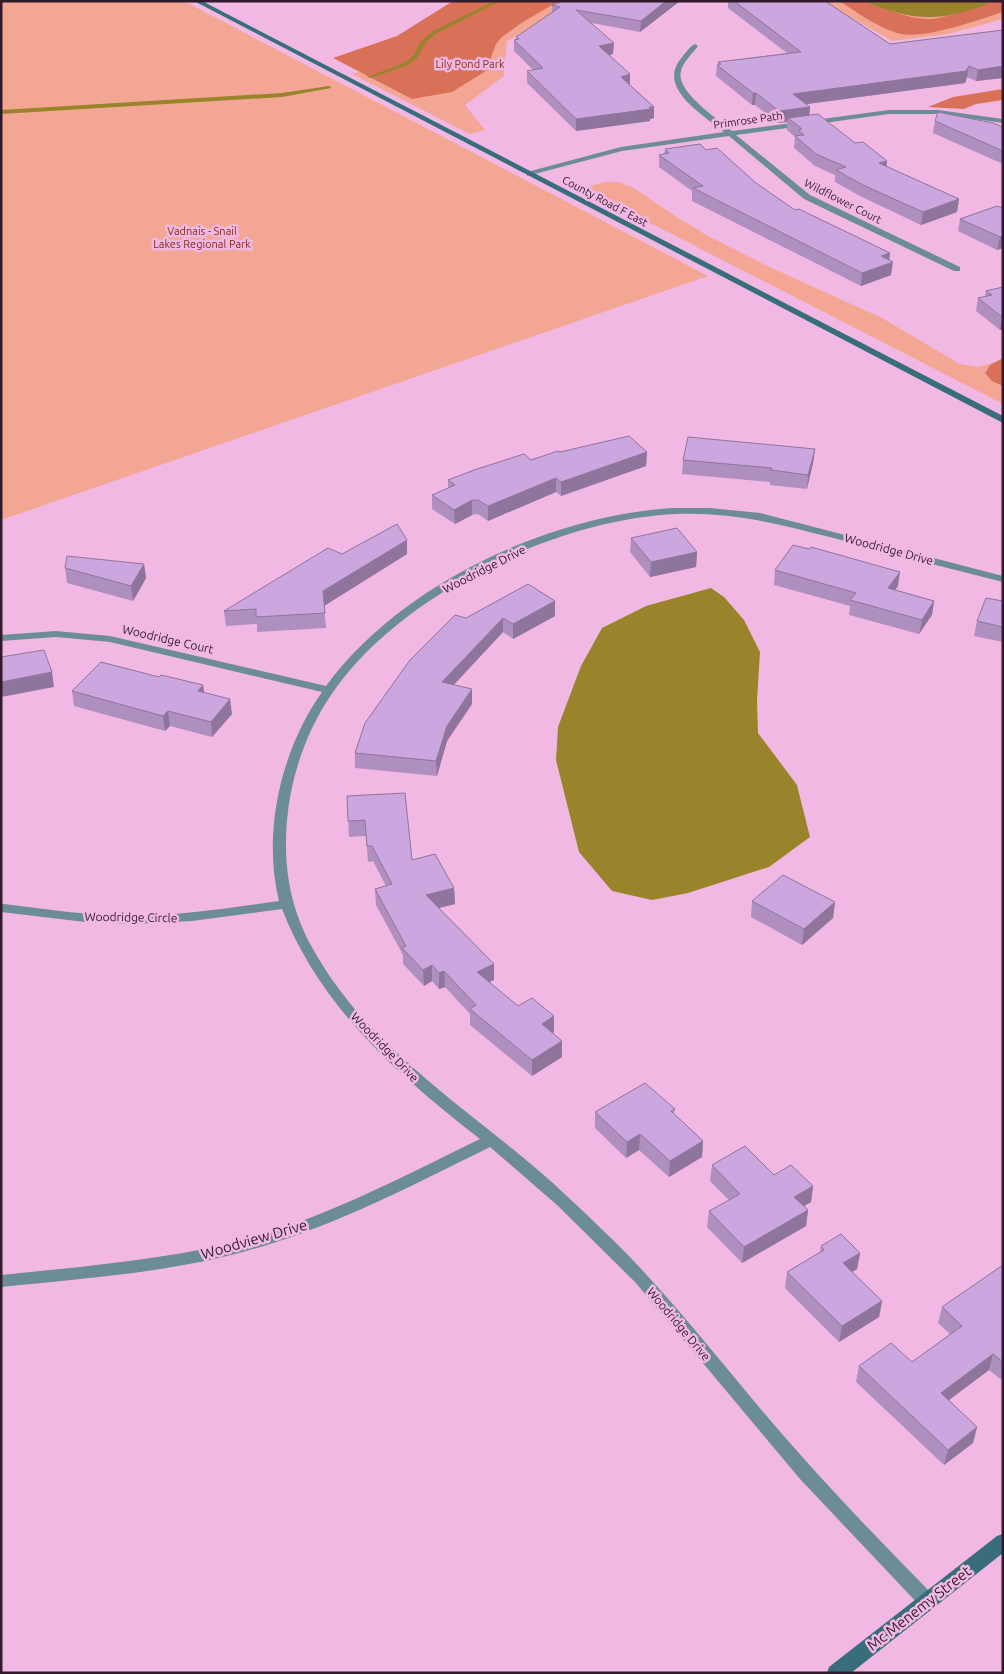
<svg xmlns="http://www.w3.org/2000/svg" width="1004" height="1674" font-family="Ubuntu,sans-serif">
<style>
.green{fill:#f3a693}
.forest{fill:#d97158}
.water{fill:#99842b}
.lines{fill:none;stroke-linecap:round;stroke-linejoin:round}
.stream{fill:#99842b;fill-rule:evenodd}
.street{fill:#6c8d96;fill-rule:evenodd}
.secondary{fill:#386e7b;fill-rule:evenodd}
.wall{fill:#af8fbf}
.shaded-wall{fill:#8f749b}
.building{fill:#cca6de;stroke:#8f749b}
.labels{text-anchor:middle;dominant-baseline:central;stroke-width:5;stroke-linejoin:round;paint-order:stroke}
.far-park-label{font-size:11px;fill:#872910;stroke:#f2b8e4}
.far-street-label{font-size:11px;fill:#301a2b;stroke:#f2b8e4}
.street-label{font-size:12px;fill:#301a2b;stroke:#f2b8e4}
.near-street-label{font-size:15px;fill:#301a2b;stroke:#f2b8e4}
</style>
<rect width="100%" height="100%" fill="#f2b8e4"/>
<g class="green">
<path d="M1,1H184L708,276L1,520Z"/>
<path d="M479,1H576L507,41L504,76L465,105L485,130L470,134L352,74L389,64Z"/>
<path d="M822,1H1003V19L948,34L892,41Z"/>
<path d="M606,182H618L634,188L675,216L708,236L767,266L882,318L960,364L979,367L998,361L986,369L985,373L1003,386V404L582,188Z"/>
</g>
<g class="forest">
<path d="M453,1H559L523,22L502,37L496,44L486,71L452,92L412,99L333,58L397,36Z"/>
<path d="M839,1C847,1 858,0 866,2C887,8 906,19 929,19C955,18 977,1 1003,1V12C977,20 922,41 897,33C877,27 857,12 839,1Z"/>
<path d="M1003,89V100L976,104L964,109L928,107L953,97Z"/>
<path d="M1003,358V386L992,381L985,373L990,365Z"/>
</g>
<g class="water">
<path d="M864,1H991C983,7 972,10 962,12C927,23 897,15 864,1Z"/>
<path d="M711,588L724,597L744,620L760,652L757,701L758,733L797,785L810,837L769,867L688,893L652,900L612,891L579,852L556,760L558,727L581,666L602,628L646,606Z"/>
</g>
<g class="lines">
<g class="stream">
<path d="M494,1H500L437,33L426,42L417,58L408,65L371,78L367,77L404,63L413,56L422,40L433,31Z"/>
<path d="M329,86L331,87V88L282,97L1,114V110L282,93Z"/>
</g>
<g class="street">
<path d="M695,44L698,46C692,54 683,62 681,71C675,91 718,119 732,131L889,110H938L1003,119V123L938,114H889L736,135L810,195L960,267V271H954L804,199L729,136L622,151L527,176V172L621,147L724,132C705,116 659,90 679,61C684,55 689,47 695,44Z"/>
<path d="M673,508H710L760,513L1003,576V582C950,569 898,555 845,541C787,526 738,512 676,514C557,519 398,595 331,695C306,732 291,776 287,820C283,867 290,908 313,949C360,1034 440,1090 514,1150C549,1178 581,1209 613,1240C670,1296 719,1360 770,1420C822,1481 877,1538 933,1595L936,1601L933,1607L927,1609L921,1607L800,1479L635,1282L557,1205L490,1147C405,1189 320,1234 227,1256C153,1274 77,1279 1,1287V1275C77,1267 153,1261 227,1244C316,1223 398,1179 480,1139C399,1076 320,1007 282,909L192,921L134,924L85,922L1,912V904H4C47,909 90,916 134,916C182,915 231,908 279,901C262,832 281,750 322,692L110,642L56,637L1,641V635L56,631L110,636L326,686C401,584 548,516 673,508Z"/>
</g>
<g class="secondary">
<path d="M194,1H202L1003,416V423Z"/>
<path d="M1003,1534V1553L851,1673H827L829,1667L997,1536Z"/>
</g>
</g>
<g class="wall">
<path d="M564,1H680L640,32L592,23L613,54L609,55L630,85L654,107V118L650,119V121L576,131L527,83V71L533,70L514,51V40H516V37L552,13V5Z"/>
<path d="M728,1H825L890,44L1003,30V78L976,81L967,77L965,83L806,104L810,107L809,115L886,167L959,199L957,212L921,225L862,197L835,182V175L815,166L794,148L795,137L787,130V122L778,123L755,105H752L716,76L717,65L718,64V62L787,53L728,8Z"/>
<path d="M935,121L1003,127V164L933,133Z"/>
<path d="M665,149L706,150L795,210L890,253L889,260L891,275L861,286L692,201V191L659,167V155L664,154Z"/>
<path d="M997,206L1003,248L997,250L958,231L960,219Z"/>
<path d="M1003,287V330H1000L976,311L978,298L985,297L986,291Z"/>
<path d="M815,449L813,463L807,489L770,485V482L682,474L683,460Z"/>
<path d="M560,452H647L646,466L561,496L556,492L488,521L478,514L472,515L455,524L432,509V495L448,488V480Z"/>
<path d="M631,538L697,552L696,567L650,577L630,552Z"/>
<path d="M342,554H407L324,606L326,628L257,632V624L226,626L224,611Z"/>
<path d="M144,564L146,578L133,601L67,583L65,568Z"/>
<path d="M775,570L898,586L895,590L934,601L932,615L919,634L849,615L850,606L774,585Z"/>
<path d="M555,601V616L513,639L503,632L454,685L472,689V704L447,741L437,776L355,768V753L466,618Z"/>
<path d="M1003,601V642L974,636L977,621Z"/>
<path d="M159,677L203,685L204,692L232,714L212,737L170,726L165,731L74,706L72,691Z"/>
<path d="M347,796L412,860L454,888L455,904L439,908L494,964V980L489,982L518,1006L554,1016V1032L553,1033L562,1041V1057L532,1076L470,1025V1014L445,987L439,989L432,981L424,986L403,964V955L376,905L375,889L386,886L373,861L368,862L366,836L349,837Z"/>
<path d="M752,901L835,902L833,918L802,945L751,917Z"/>
<path d="M675,1109L674,1114L703,1141L702,1157L669,1177L639,1150L626,1158L595,1128V1112Z"/>
<path d="M712,1165L774,1175L813,1186L811,1202L804,1206L808,1210L806,1226L742,1263L707,1227L709,1211L729,1200L710,1181Z"/>
<path d="M821,1246L860,1253L857,1269L852,1272L882,1301L879,1317L839,1342L785,1288L787,1272L820,1252Z"/>
<path d="M1003,1265V1381L989,1370L949,1400L977,1427L973,1443L944,1465L856,1382L859,1366L912,1362L950,1334L938,1323L942,1307Z"/>
</g>
<g class="shaded-wall">
<path d="M666,1H680L640,32L641,21Z"/>
<path d="M614,43L613,54L598,57L599,46Z"/>
<path d="M969,66L967,77L965,83L792,106L793,94Z"/>
<path d="M1003,66V78L976,81L978,70Z"/>
<path d="M630,74V86L621,77Z"/>
<path d="M753,93H756L755,105H752Z"/>
<path d="M654,107V118L650,119V121L576,131V119Z"/>
<path d="M810,107L809,119L788,118L787,122L778,123L779,111Z"/>
<path d="M887,161L886,173L879,163Z"/>
<path d="M959,199L957,212L921,225L923,212Z"/>
<path d="M1003,236V248L997,250L1000,237Z"/>
<path d="M890,253L889,263L893,262L891,275L861,286L862,273L881,256Z"/>
<path d="M1002,317L1003,330H1000Z"/>
<path d="M815,449L813,463L807,489L808,475Z"/>
<path d="M647,452L646,466L561,496V482Z"/>
<path d="M556,478V492L488,521V506Z"/>
<path d="M472,500V515L455,524L454,510Z"/>
<path d="M407,540V554L324,606L323,591Z"/>
<path d="M697,552L696,567L650,577L651,562Z"/>
<path d="M144,564L146,578L133,601L131,586Z"/>
<path d="M1,568L2,574V602L1,597Z"/>
<path d="M900,572L898,586L886,603L888,588Z"/>
<path d="M555,601V616L513,639V624Z"/>
<path d="M934,601L932,615L919,634L922,620Z"/>
<path d="M503,618V632L442,697V682Z"/>
<path d="M52,672L54,687L1,697V682Z"/>
<path d="M203,685L205,701L198,691Z"/>
<path d="M472,689V704L447,741L437,776L436,761L447,726Z"/>
<path d="M230,699L232,714L212,737L211,722Z"/>
<path d="M168,711L170,726L165,731L163,716Z"/>
<path d="M454,888L455,904L427,911L426,895Z"/>
<path d="M835,902L833,918L802,945L804,929Z"/>
<path d="M494,964V980L477,988V972Z"/>
<path d="M432,965V981L424,986L423,970Z"/>
<path d="M444,971L445,987L439,989V973Z"/>
<path d="M554,1016V1032L541,1040L542,1024Z"/>
<path d="M562,1041V1057L532,1076V1060Z"/>
<path d="M640,1134L639,1150L626,1158L627,1142Z"/>
<path d="M703,1141L702,1157L669,1177L670,1161Z"/>
<path d="M813,1186L811,1202L792,1213L794,1197Z"/>
<path d="M808,1210L806,1226L742,1263L744,1247Z"/>
<path d="M860,1253L857,1269L841,1279L843,1263Z"/>
<path d="M882,1301L879,1317L839,1342L842,1326Z"/>
<path d="M993,1354L989,1370L937,1409L941,1393Z"/>
<path d="M977,1427L973,1443L944,1465L948,1450Z"/>
</g>
<g class="building">
<path d="M564,1H666L641,21L576,10L614,43L599,46L630,74L621,77L654,107H649L651,109L576,119L527,71L543,68L514,40L519,39L516,37L560,7L552,5Z"/>
<path d="M734,1H825L890,44L1003,30V66L978,70L969,66L966,71L793,94L810,107L779,111L756,93H753L717,65L721,64L718,62L801,52Z"/>
<path d="M938,112L993,123L1003,127V151L935,121Z"/>
<path d="M818,114L855,143L863,142L887,161L879,163L959,199L923,212L863,185L836,170L846,167L816,154L795,136L804,135L798,130L802,129L788,118Z"/>
<path d="M700,144L706,150L717,148L756,183L795,210L799,209L890,253L881,256L893,262L862,273L693,188L703,186L659,155L669,153L665,149Z"/>
<path d="M997,206L1003,208V236L1000,237L960,219Z"/>
<path d="M1003,287V317H1002L978,298L992,295L986,291Z"/>
<path d="M629,436L647,452L561,482L556,478L488,506L478,500H472L454,510L432,495L455,485L448,480L474,470L524,454L531,460L558,451L560,452Z"/>
<path d="M688,437L815,449L808,475L771,470L772,468L683,460Z"/>
<path d="M397,524L407,540L323,591L325,613L256,617V609L224,611L328,548L342,554Z"/>
<path d="M677,528L697,552L651,562L631,538Z"/>
<path d="M793,545L809,549L811,547L900,572L888,588L934,601L922,620L850,600L856,593L775,570Z"/>
<path d="M67,556L144,564L131,586L65,568Z"/>
<path d="M528,584L555,601L513,624L503,618L442,682L472,689L447,726L436,761L355,753L365,723L410,660L455,615L466,618Z"/>
<path d="M986,598L1003,601V627L977,621Z"/>
<path d="M44,650L52,672L1,682V657Z"/>
<path d="M101,662L159,677L161,675L203,685L198,691L230,699L211,722L168,711L163,716L72,691Z"/>
<path d="M405,793L412,860L435,854L454,888L426,895L494,964L477,972L518,1006L532,998L554,1016L542,1024L562,1041L532,1060L470,1009L476,1005L444,971L439,973L432,965L423,970L402,948L406,946L375,889L392,884L372,846H367L365,820L348,821L347,796Z"/>
<path d="M783,875L835,902L804,929L752,901Z"/>
<path d="M645,1083L675,1109L671,1111L703,1141L670,1161L640,1134L627,1142L595,1112Z"/>
<path d="M745,1146L774,1175L791,1165L813,1186L794,1197L808,1210L744,1247L709,1211L740,1194L712,1165Z"/>
<path d="M841,1234L860,1253L843,1263L882,1301L842,1326L787,1272L824,1250L821,1246Z"/>
<path d="M1003,1265V1362L993,1354L941,1393L977,1427L948,1450L859,1366L891,1343L912,1362L962,1326L942,1307Z"/>
</g>
<g class="labels">
<g class="far-park-label">
<text x="470" y="64">Lily Pond Park</text>
<text x="202" y="231">Vadnais - Snail<tspan x="202" dy="13">Lakes Regional Park</tspan></text>
</g>
<g class="far-street-label">
<text transform="translate(748 120) rotate(-8)">Primrose Path</text>
<text transform="translate(605 201) rotate(28)">County Road F East</text>
<text transform="translate(843 201) rotate(27)">Wildflower Court</text>
</g>
<g class="street-label">
<text transform="translate(889 549) rotate(15)">Woodridge Drive</text>
<text transform="translate(484 569) rotate(-27)">Woodridge Drive</text>
<text transform="translate(168 639) rotate(13)">Woodridge Court</text>
<text transform="translate(131 917) rotate(1)">Woodridge Circle</text>
<text transform="translate(385 1047) rotate(46)">Woodridge Drive</text>
<text transform="translate(679 1324) rotate(50)">Woodridge Drive</text>
</g>
<g class="near-street-label">
<text transform="translate(254 1239) rotate(-16)">Woodview Drive</text>
<text transform="translate(919 1608) rotate(-38)">Mc Menemy Street</text>
</g>
</g>
<rect width="1004" height="1674" fill="none" stroke="#301a2b" stroke-width="5"/>
</svg>
